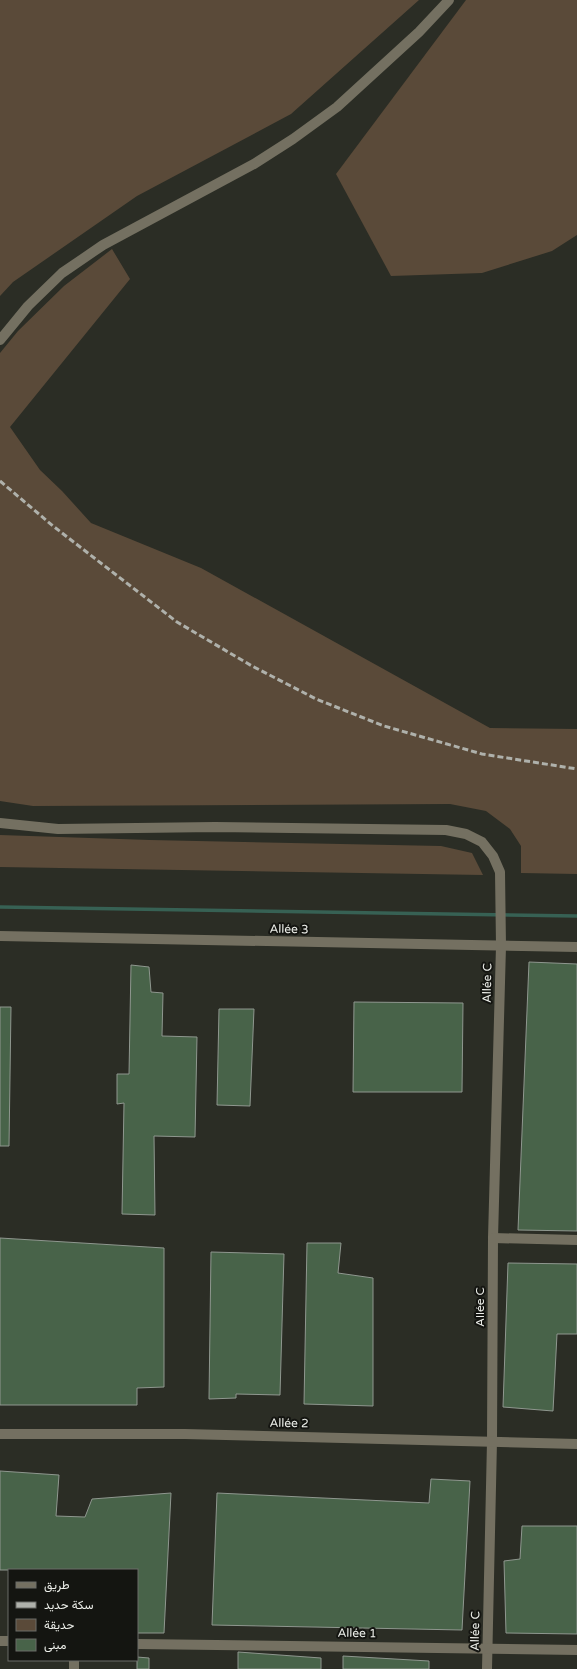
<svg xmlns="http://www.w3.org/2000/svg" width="577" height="1669" font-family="'Varela Round',Vazirmatn,sans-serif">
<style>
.green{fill:#5a4a39}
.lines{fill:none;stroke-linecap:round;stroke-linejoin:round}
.stream{stroke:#376154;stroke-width:3.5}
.building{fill:#486349;stroke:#8f978f}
.minor{stroke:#747061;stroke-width:10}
.rail{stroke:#afb1ab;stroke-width:3;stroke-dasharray:6 3;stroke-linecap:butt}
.labels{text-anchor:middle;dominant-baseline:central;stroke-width:4;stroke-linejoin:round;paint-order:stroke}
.street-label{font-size:12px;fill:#eef0eb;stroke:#141511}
</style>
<rect width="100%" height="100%" fill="#2b2d25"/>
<g class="green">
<path d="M0,0H419L291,114L137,196L13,282L0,296Z"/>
<path d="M466,0H577V235L552,251L482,273L391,276L336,174Z"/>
<path d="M112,249L130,279L10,427L40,470L62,491L91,523L201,568L490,728L577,729V874L521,873V846L510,829L486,811L450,804L33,806L0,801V353L18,331L64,286Z"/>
<path d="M0,835L150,840L441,846L472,853L483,875L0,867Z"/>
</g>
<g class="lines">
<path class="stream" d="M0,907L577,916"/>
</g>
<g class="building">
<path d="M529,962L577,964V1231L518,1230Z"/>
<path d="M131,965L149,967L151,992L163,993L162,1036L197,1037L195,1137L154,1136L155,1215L122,1214L124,1103L117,1104V1074H129Z"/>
<path d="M354,1002L463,1003L462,1092H353Z"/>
<path d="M0,1007H11L9,1146H0Z"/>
<path d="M219,1009H254L250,1106L217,1105Z"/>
<path d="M0,1238L164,1248V1387L137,1388V1405H0Z"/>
<path d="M307,1243H341L338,1273L373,1278V1406L304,1404Z"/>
<path d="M211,1252L284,1254L280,1395L236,1394V1398L209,1399Z"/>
<path d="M508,1263L577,1264V1334H557L553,1411L503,1407Z"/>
<path d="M0,1471L59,1475L56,1516L85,1517L92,1499L171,1493L164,1633H137V1570H0Z"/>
<path d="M431,1479L470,1481L462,1630L212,1625L217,1493L429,1503Z"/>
<path d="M522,1526H577V1634L506,1633L504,1561L520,1559Z"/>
<path d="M238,1652L321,1658V1669H238Z"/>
<path d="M343,1656L429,1661V1669H343Z"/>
<path d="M137,1657L149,1658V1669H137Z"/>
</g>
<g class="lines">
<g class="minor">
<path d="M0,340L28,306L62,273L103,245L254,164L293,139L337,107L419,32L449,0"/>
<path d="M0,823L58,829L215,827L446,830L466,834L482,842L493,856L500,872L501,946L493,1238L492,1441L487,1669"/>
<path d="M0,936L577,947"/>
<path d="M493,1238L577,1240"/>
<path d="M0,1434H185L577,1444"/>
<path d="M0,1641H9"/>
<path d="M137,1644L577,1650"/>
<path d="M74,1669V1660"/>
</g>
<path class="rail" d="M0,481L53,526L177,622L252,666L316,699L384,726L482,754L577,769"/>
</g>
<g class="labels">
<g class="street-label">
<text transform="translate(289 929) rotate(1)">Allée 3</text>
<text transform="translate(487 983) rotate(-89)">Allée C</text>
<text transform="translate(480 1307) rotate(-90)">Allée C</text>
<text transform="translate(289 1423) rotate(1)">Allée 2</text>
<text transform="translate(475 1631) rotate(-89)">Allée C</text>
<text transform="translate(357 1633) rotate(1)">Allée 1</text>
</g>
</g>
<rect x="8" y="1569" width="130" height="92" fill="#141511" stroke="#6b6d68"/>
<rect x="16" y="1582" width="20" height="6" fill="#747061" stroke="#6b6d68"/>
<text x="44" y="1589" font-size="12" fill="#eef0eb">طريق</text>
<rect x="16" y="1602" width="20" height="6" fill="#afb1ab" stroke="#6b6d68"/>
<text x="44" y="1609" font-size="12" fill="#eef0eb">سكة حديد</text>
<rect x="16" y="1619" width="20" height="12" fill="#5a4a39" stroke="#6b6d68"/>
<text x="44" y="1629" font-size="12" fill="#eef0eb">حديقة</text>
<rect x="16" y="1639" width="20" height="12" fill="#486349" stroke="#6b6d68"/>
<text x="44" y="1649" font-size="12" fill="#eef0eb">مبنى</text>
</svg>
